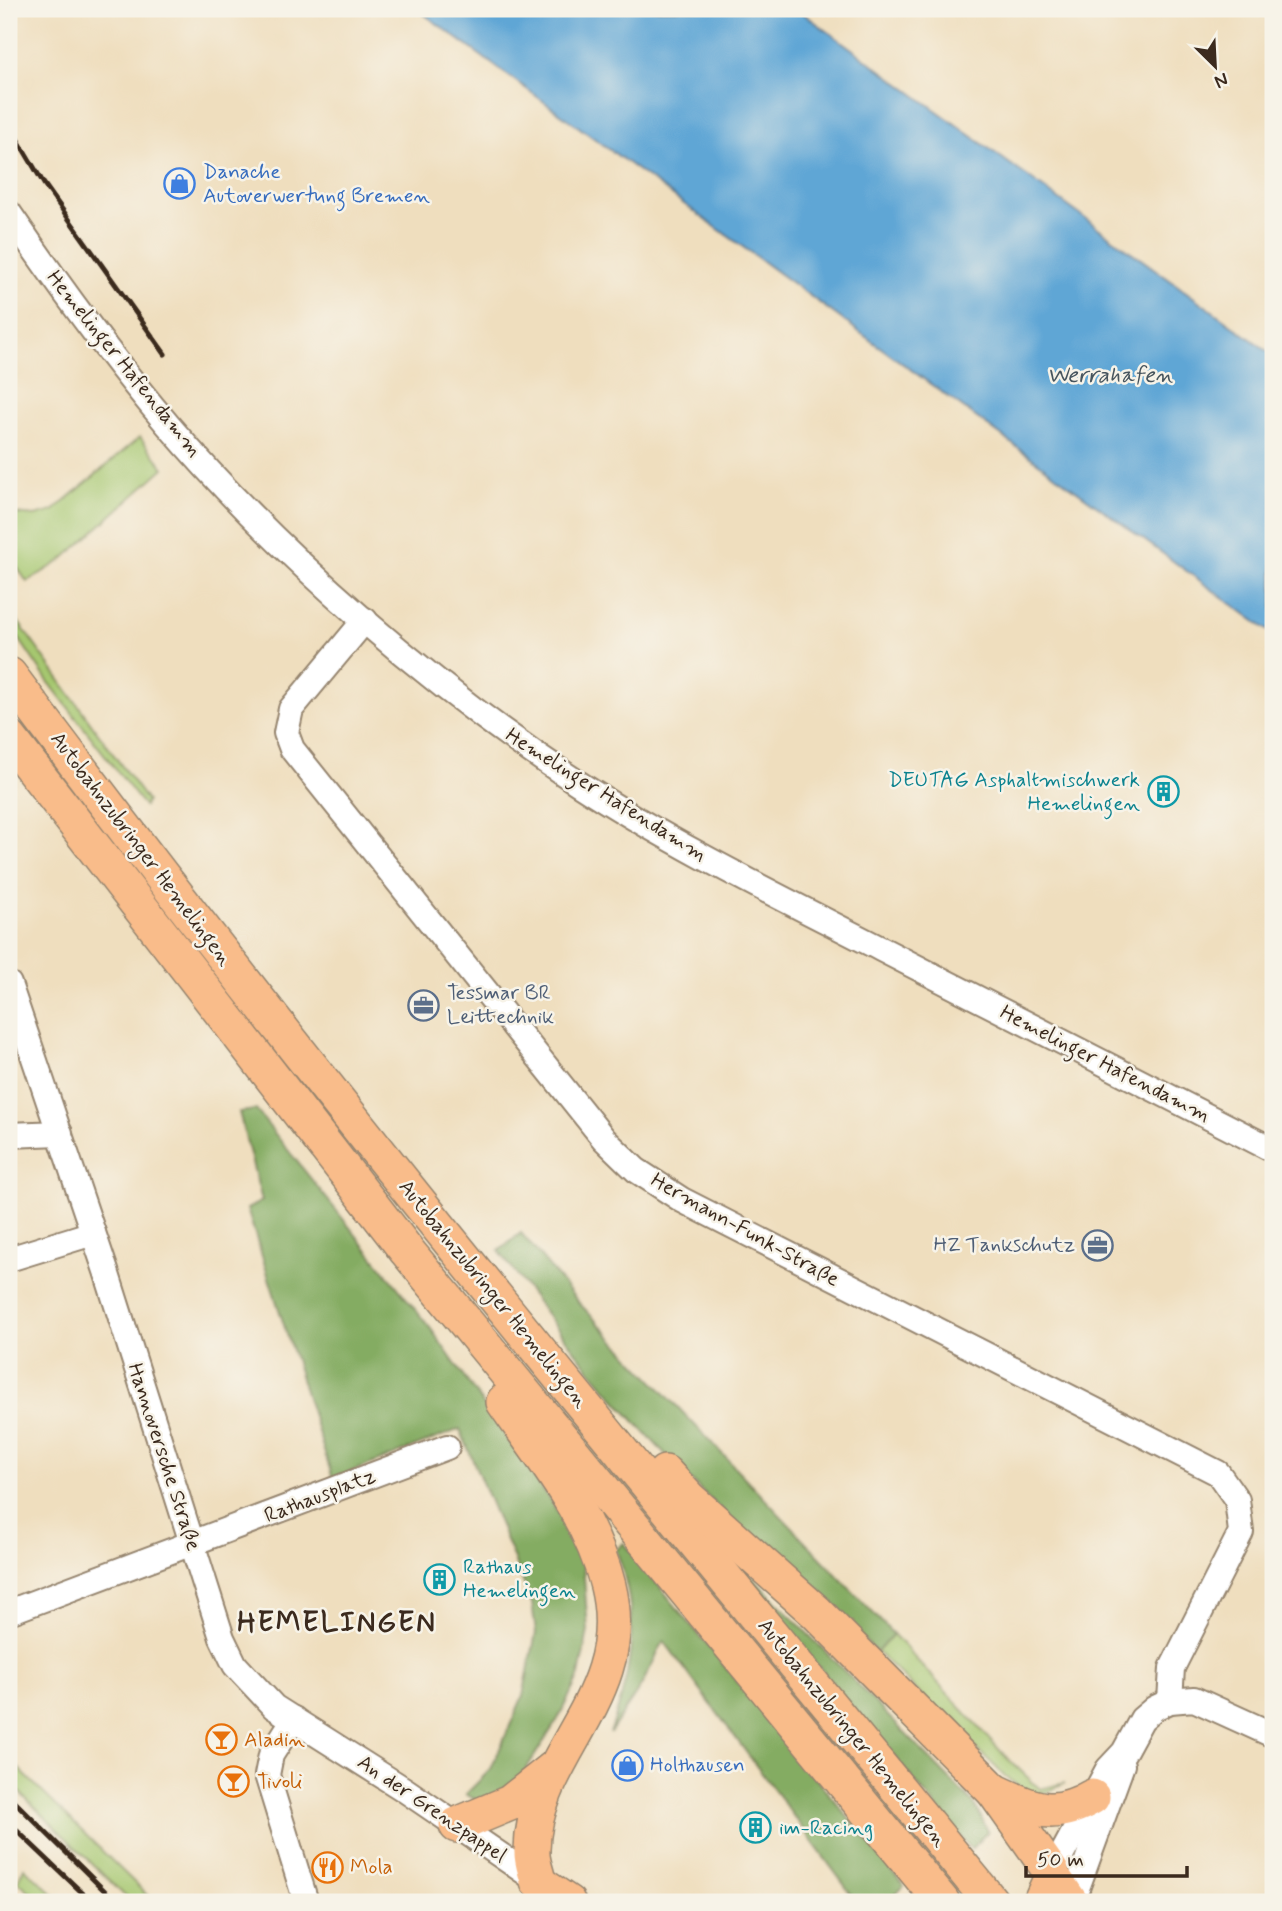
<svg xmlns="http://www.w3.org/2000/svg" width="1282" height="1911" font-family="Mynerve,sans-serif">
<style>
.green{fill:#a6c76f;stroke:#707846;stroke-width:2}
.forest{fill:#84ac62;stroke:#606b40;stroke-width:2}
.water{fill:#5ea6d5;stroke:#4c687a;stroke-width:2}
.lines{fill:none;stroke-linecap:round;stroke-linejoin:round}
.minor-casing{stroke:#95846e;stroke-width:28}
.major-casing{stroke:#95846e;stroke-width:35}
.highway-casing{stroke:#95846e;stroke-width:38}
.minor{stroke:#fff;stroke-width:24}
.major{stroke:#f9bc8a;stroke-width:32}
.highway{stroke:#f9bc8a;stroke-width:35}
.rail{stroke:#3b2a1e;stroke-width:5}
.labels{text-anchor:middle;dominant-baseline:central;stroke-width:5;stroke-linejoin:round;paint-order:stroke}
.shop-label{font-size:21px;fill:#366cbe;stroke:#f7f3e8;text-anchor:start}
.street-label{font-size:21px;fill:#3b2a1e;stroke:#f7f3e8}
.culture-label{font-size:21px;fill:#0d838f;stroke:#f7f3e8;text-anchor:start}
.service-label{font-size:21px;fill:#4e5e75;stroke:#f7f3e8;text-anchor:start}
.food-label{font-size:21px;fill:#c56008;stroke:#f7f3e8;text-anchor:start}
.water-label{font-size:23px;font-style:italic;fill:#47555e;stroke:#f7f3e8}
.district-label{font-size:28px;font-weight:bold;letter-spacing:2px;fill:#3b2a1e;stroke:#f7f3e8}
</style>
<rect width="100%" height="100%" fill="#f7f3e8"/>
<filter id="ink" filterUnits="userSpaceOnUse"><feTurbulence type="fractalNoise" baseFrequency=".0143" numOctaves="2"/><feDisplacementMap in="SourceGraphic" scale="14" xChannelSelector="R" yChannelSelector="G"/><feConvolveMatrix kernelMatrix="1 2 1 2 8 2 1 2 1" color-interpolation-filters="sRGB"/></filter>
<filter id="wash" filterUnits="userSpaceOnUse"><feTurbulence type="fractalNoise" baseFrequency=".00686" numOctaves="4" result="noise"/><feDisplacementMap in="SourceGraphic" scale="28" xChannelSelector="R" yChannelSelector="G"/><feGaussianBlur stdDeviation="1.57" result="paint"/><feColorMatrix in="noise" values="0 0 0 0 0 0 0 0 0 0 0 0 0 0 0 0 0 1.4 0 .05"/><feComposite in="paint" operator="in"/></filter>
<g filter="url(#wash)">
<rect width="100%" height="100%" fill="#efdebe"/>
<g class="green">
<path d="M140,437L164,468L62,560L27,582L9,555V507L15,514L35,516L53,511Z"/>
<path d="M9,609L147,801L144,806L47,680L9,624Z"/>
<path d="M893,1634L1007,1758L1040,1789L1065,1783C1038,1799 1034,1795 1008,1779L877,1652Z"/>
<path d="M9,1758L22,1772L154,1902H131L9,1782Z"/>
<path d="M24,1867L62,1902H41L18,1881Z"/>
</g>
<g class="forest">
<path d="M256,1110L431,1329L565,1522L583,1564L588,1631L579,1676L558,1719L514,1788L481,1803L466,1794L491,1769L523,1696L536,1633L532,1603L460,1429L333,1479L247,1209L262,1201L239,1112Z"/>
<path d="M521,1233L579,1303L893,1634L877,1652C783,1567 685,1483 603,1385C566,1342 533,1296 499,1251Z"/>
<path d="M624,1543L904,1886L888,1902H857L664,1641L641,1686L610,1733C633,1668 641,1616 616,1550Z"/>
<path d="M730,1554L975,1805L988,1831L971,1849L726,1556Z"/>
</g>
<path class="water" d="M417,9H797L1273,355V634Z"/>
</g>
<g filter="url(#ink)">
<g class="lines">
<defs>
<g id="minor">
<path d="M9,213C59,286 111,358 168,425C282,558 432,687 578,783C675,846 778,896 881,949C1011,1016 1142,1083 1273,1150"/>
<path d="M365,620L291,709L286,733L292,749L604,1139L636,1170L682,1200L1218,1473L1237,1500L1241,1532L1172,1668L1170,1701"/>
<path d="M9,984L106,1271L222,1638L235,1665L274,1707L405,1790L538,1881"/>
<path d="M9,1135L60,1133"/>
<path d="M9,1259L93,1233"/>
<path d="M9,1612L447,1447"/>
<path d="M294,1719L271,1755L267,1775L306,1902"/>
<path d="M1052,1873L1108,1769L1124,1752L1142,1719L1155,1708L1170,1701L1194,1699L1273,1735"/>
<path d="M1072,1902L1122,1765"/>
</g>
<g id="major">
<path d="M1052,1873L1072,1902"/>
<path d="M538,1881L569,1902"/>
<path d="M1039,1902L1052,1873"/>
</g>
<g id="highway">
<path d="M9,675C322,1095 659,1497 991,1902"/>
<path d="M9,738L407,1251L942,1902"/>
<path d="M504,1402C544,1460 591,1516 608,1586C635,1696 533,1755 532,1850C531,1860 536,1871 538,1881"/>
<path d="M665,1473L689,1499L816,1612L994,1791L1052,1873"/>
<path d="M994,1791C1033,1809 1053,1820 1092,1797"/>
<path d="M457,1825L510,1803L553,1769"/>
</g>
</defs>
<use href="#minor" class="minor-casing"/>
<use href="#major" class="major-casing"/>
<use href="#highway" class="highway-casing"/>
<use href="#minor" class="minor"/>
<use href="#major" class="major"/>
<use href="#highway" class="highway"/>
<g class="rail">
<path d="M9,125L44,184L165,354"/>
<path d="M9,1796L116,1902"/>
<path d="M9,1823L92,1902"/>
</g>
</g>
</g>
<defs>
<symbol id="shop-ring" viewBox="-11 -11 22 22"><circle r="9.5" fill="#f7f3e8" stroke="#3f7fe0" stroke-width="1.5"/><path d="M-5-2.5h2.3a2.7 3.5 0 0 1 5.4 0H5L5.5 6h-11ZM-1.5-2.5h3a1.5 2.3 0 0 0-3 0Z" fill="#3f7fe0"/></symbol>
<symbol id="building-ring" viewBox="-11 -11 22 22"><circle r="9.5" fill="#f7f3e8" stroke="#0f9aa8" stroke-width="1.5"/><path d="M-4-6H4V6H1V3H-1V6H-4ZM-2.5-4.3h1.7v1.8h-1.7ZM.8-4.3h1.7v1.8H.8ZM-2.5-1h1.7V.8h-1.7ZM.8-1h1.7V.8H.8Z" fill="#0f9aa8"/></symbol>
<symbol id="office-ring" viewBox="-11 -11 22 22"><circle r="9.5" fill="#f7f3e8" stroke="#5c6f8a" stroke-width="1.5"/><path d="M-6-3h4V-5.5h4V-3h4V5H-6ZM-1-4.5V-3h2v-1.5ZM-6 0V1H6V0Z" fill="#5c6f8a"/></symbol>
<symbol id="bar-ring" viewBox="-11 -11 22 22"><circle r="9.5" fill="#f7f3e8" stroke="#e8710a" stroke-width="1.5"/><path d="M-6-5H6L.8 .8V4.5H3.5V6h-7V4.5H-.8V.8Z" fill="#e8710a"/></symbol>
<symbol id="restaurant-ring" viewBox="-11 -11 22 22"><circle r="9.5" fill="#f7f3e8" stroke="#e8710a" stroke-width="1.5"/><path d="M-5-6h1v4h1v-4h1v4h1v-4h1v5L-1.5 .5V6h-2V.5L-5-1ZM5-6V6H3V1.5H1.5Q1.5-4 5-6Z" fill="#e8710a"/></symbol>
</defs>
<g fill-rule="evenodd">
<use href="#shop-ring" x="162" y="166" width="35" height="35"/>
<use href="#building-ring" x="1146" y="774" width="35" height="35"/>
<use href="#office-ring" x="406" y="988" width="35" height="35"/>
<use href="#office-ring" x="1080" y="1228" width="35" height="35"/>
<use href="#building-ring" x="422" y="1562" width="35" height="35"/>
<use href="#bar-ring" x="204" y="1722" width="35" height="35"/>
<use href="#shop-ring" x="610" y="1748" width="35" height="35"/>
<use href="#bar-ring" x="216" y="1764" width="35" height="35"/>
<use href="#building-ring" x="738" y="1810" width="35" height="35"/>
<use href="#restaurant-ring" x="310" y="1850" width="35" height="35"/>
</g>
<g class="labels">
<g class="shop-label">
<text x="203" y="172">Danache<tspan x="203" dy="24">Autoverwertung Bremen</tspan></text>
<text x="650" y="1765">Holthausen</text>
</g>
<g class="street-label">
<text transform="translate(124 364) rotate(51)">Hemelinger Hafendamm</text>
<text transform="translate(606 795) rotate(32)">Hemelinger Hafendamm</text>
<text transform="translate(141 849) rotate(53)">Autobahnzubringer Hemelingen</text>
<text transform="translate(1105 1064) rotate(27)">Hemelinger Hafendamm</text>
<text transform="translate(745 1230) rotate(29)">Hermann-Funk-Straße</text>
<text transform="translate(493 1294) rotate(51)">Autobahnzubringer Hemelingen</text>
<text transform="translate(164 1457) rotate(72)">Hannoversche Straße</text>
<text transform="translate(320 1496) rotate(-21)">Rathausplatz</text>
<text transform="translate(852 1733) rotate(51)">Autobahnzubringer Hemelingen</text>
<text transform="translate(432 1809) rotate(34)">An der Grenzpappel</text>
</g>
<g class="culture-label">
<text x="1140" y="780" text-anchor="end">DEUTAG Asphaltmischwerk<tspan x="1140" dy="24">Hemelingen</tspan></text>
<text x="463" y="1567">Rathaus<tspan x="463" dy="24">Hemelingen</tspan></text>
<text x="779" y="1828">im-Racing</text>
</g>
<g class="service-label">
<text x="447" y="993">Tessmar BR<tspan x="447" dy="24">Leittechnik</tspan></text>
<text x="1075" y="1245" text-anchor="end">HZ Tankschutz</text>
</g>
<g class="food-label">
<text x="244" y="1740">Aladin</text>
<text x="257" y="1782">Tivoli</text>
<text x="350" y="1867">Mola</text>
</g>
<g class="water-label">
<text x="1110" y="376">Werrahafen</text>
</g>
<g class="district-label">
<text x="337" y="1623">HEMELINGEN</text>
</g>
</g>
<rect width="1282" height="1911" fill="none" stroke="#f7f3e8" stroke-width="35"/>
<g transform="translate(1215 66) rotate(156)" stroke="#f7f3e8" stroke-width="5" paint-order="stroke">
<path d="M0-5L12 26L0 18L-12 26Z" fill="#3b2a1e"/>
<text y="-10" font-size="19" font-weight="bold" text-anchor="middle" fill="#3b2a1e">N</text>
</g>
<path d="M1026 1866v10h161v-10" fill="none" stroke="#3b2a1e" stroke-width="3.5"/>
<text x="1037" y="1866" font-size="21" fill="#3b2a1e" stroke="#f7f3e8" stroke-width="5" paint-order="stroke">50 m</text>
</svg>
